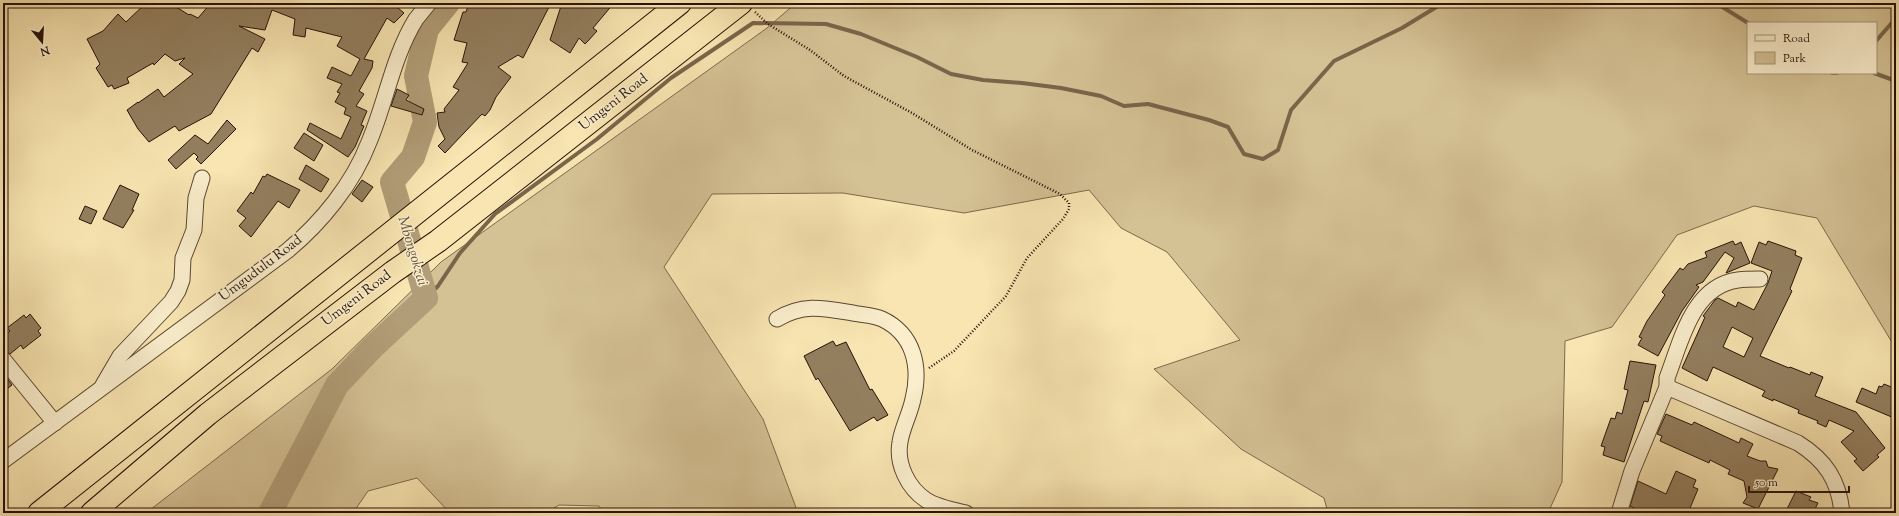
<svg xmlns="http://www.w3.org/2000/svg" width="1899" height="516" font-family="'Sorts Mill Goudy',serif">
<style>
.green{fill:#d4c194;stroke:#7d694d;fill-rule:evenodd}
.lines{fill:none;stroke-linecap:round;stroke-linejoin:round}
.stream{stroke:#79654a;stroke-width:4}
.river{stroke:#b19d77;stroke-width:24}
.building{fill:#937f5f;stroke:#261106;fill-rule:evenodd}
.minor-casing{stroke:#5a4631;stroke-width:17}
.highway-casing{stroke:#261106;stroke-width:24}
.path{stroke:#261106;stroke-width:2.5;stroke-dasharray:1 2;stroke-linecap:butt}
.minor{stroke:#faeecc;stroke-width:15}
.highway{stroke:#f8e5b1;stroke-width:22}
.labels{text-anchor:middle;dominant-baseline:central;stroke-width:3;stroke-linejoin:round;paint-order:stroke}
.street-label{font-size:14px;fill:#261106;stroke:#faeecc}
.water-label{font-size:15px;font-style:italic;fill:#655039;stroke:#faeecc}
</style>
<rect width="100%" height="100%" fill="#f8e5b1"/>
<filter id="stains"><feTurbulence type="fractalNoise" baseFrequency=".005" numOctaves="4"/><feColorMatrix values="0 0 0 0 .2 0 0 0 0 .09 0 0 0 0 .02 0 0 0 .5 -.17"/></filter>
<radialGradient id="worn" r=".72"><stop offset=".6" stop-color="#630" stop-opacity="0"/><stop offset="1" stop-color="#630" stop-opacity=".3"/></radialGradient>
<path class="green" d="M796,3H1896V349L1817,218L1754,206L1677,235L1612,327L1565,341L1562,482L1548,513H1328L1324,498L1241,449L1154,369L1240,340L1167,252L1121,228L1089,190L964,213L843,193L712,194L664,267L763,419L798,513H604L599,506L559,505L546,513H450L417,478L368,491L353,513H146L332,369L441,262L767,28ZM1748,23H1876V73H1748Z"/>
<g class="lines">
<g class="stream">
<path d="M1716,3L1748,23"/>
<path d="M1876,41L1896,18"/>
<path d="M1832,73H1837"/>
<path d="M1874,73L1896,81"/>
<path d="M426,298L438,286L460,253L495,214L597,139L671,78L753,23L826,24L861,34L917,57L951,74L983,80L1022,83L1061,88L1101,96L1124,106L1148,104L1209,120L1228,127L1244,154L1263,159L1278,150L1291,110L1334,61L1402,28L1443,3"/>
</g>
<path class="river" d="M270,513L337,385L372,348L426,298L392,182L413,157L425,122L416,76L427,29L448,3"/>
</g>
<g class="building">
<path d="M146,3H170L189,15L190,14L198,18L211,3H392L404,13L394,23L387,18L364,59L373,61L372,68L359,91L364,94L356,106L367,111L361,125L364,126L355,147L348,157L307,130L310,123L341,139L351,117L344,114L346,108L335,102L340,93L337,92L342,84L327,78L332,67L351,76L360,59L337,46L342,37L306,28L305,37L293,35L295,19L272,10L265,30L239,26L265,39L258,52L252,48L211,114L179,131L175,126L149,142L138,129L127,110L138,102V103L158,89L164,97L193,74L179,64L185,58L175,61L165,54L154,65L153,63L127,78L129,83L114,89L112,85L108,87L96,68L100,64L87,39L103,31L118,14L126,22Z"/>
<path d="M469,3H551L523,58L518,55L498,67L511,77L496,97L490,110L485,116L482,114L445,153L438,146L445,139L439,127L437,113L445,112L444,109L459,90L453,87L468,63L462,62L467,43L454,40L463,12H466Z"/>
<path d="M562,3H614L593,28L597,31L588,41L585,44L579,38L570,53L550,40Z"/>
<path d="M397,89L409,95L406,100L424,109L422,115L391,106Z"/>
<path d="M227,120L236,129L201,164L196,159L198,157L194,153L176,169L168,160L195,135L208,144Z"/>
<path d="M304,133L323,145L314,161L294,148Z"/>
<path d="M306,165L329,179L321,192L299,179Z"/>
<path d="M267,174L300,190L289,208L278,201L251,237L239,226L246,218L237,211L251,192L253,194L263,176L265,177Z"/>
<path d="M362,180L373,187L362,202L352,194Z"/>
<path d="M120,185L139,194L132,210H134L123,228L103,219Z"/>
<path d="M85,206L97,211L91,224L79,219Z"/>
<path d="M1733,241L1735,245L1741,242L1750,263L1726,273L1734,258L1725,252L1703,282L1696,285L1699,287L1682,311L1658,356L1638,345L1642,338L1639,337L1647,321L1665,295L1662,292L1680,268L1683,270L1688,264L1707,257L1705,252Z"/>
<path d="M1768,241L1796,251L1795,255L1802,258L1790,289L1792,291L1760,356L1789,368L1790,367L1810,375L1811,372L1823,377L1815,396L1856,412L1885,448L1877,455L1879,457L1863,471L1854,461L1857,459L1841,442L1854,431L1829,420L1826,427L1817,423L1818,421L1798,413L1799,410L1773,399V401L1762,396L1765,391L1713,367L1707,381L1682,368L1705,317L1703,316L1715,300L1718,298L1736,307L1738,302L1754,310L1768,283L1772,271L1751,263L1759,242L1766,245ZM1732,327L1753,338L1744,357L1723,347Z"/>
<path d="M30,314L41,328L38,331L41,335L23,349L21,345L10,354L3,350V337L10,331L7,328L24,315L26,318Z"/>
<path d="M833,341L836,346L846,342L870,390L872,389L888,415L877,421L874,417L850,431L818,378L816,380L804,356Z"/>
<path d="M1630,361L1656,365L1648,402L1644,401L1624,462L1603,455L1605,447L1601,446L1611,418L1615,419L1617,412L1622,414L1628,390L1624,389Z"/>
<path d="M3,373L12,385L3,392Z"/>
<path d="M1884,384L1896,389V412L1894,418L1856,402L1862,388L1876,394L1879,386L1882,387Z"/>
<path d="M1666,414L1692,425L1694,422L1739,443L1741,438L1753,444L1747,456L1760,461H1766L1768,467L1778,469L1758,509L1743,503L1747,497L1744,481L1728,474L1730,470L1710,460L1709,463L1660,441L1662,436L1657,434Z"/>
<path d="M1676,471L1696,480L1693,487L1698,489L1688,513H1660L1653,510L1651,513H1638L1633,511L1634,508L1630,506L1638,481L1666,494Z"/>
<path d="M1796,491L1811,497L1809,500L1818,503L1813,513H1785Z"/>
</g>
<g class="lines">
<defs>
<g id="minor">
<path d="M777,319C803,303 824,308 853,313C862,315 873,315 882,319C914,334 921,367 913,399C910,414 902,428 900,442C896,464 908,488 926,500C937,507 953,510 966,513"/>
<path d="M3,359L55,423"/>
<path d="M103,385L120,356L171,302L178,291L182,280L183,258L194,230L196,198L202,178"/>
<path d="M1667,387L1798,443C1825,460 1839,480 1842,513"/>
<path d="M3,461L287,251C321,223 353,184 369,142C386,102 393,56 416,19C420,14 425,8 429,3"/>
<path d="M1619,513L1632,471L1667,387V378C1681,342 1692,286 1738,280C1745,279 1753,279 1760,279"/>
</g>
<g id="highway">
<path d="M39,513L680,3"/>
<path d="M92,513L208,414L393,272L438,241L741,3"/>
</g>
</defs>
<use href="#minor" class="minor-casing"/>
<use href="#highway" class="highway-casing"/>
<g class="path">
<path d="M619,3L623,7L638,3"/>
<path d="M755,12L768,24L810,50L844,76L912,113L972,150L1060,194L1069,203V209L1063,219L1027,258L1006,296L954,351L929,368"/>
</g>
<use href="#minor" class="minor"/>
<use href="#highway" class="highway"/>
</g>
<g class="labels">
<g class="street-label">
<text transform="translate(614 103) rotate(-38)">Umgeni Road</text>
<text transform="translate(261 269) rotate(-37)">Umgudulu Road</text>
<text transform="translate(357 299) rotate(-37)">Umgeni Road</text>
</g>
<g class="water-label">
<text transform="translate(412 251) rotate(73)">Mbongokzai</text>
</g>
</g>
<rect width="1899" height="516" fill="none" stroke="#f8e5b1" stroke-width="16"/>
<rect x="4" y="4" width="1891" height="508" fill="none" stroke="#261106" stroke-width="2"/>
<rect x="8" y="8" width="1883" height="500" fill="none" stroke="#261106"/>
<rect x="1747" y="22" width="130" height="52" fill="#faeecc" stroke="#a5967d"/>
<rect x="1755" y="35" width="20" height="6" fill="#faeecc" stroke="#a5967d"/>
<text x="1783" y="42" font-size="12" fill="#261106">Road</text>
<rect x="1755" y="52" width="20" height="12" fill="#d4c194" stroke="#a5967d"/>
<text x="1783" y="62" font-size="12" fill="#261106">Park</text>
<g transform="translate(42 42) rotate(162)" stroke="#faeecc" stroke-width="3" paint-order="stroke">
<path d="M0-3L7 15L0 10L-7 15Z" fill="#261106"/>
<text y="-6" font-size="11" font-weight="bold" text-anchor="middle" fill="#261106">N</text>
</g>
<path d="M1749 486v6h100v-6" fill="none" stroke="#261106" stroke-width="2"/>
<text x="1755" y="486" font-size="12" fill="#261106" stroke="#faeecc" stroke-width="3" paint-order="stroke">50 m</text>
<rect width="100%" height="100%" filter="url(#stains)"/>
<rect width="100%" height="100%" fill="url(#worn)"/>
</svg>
